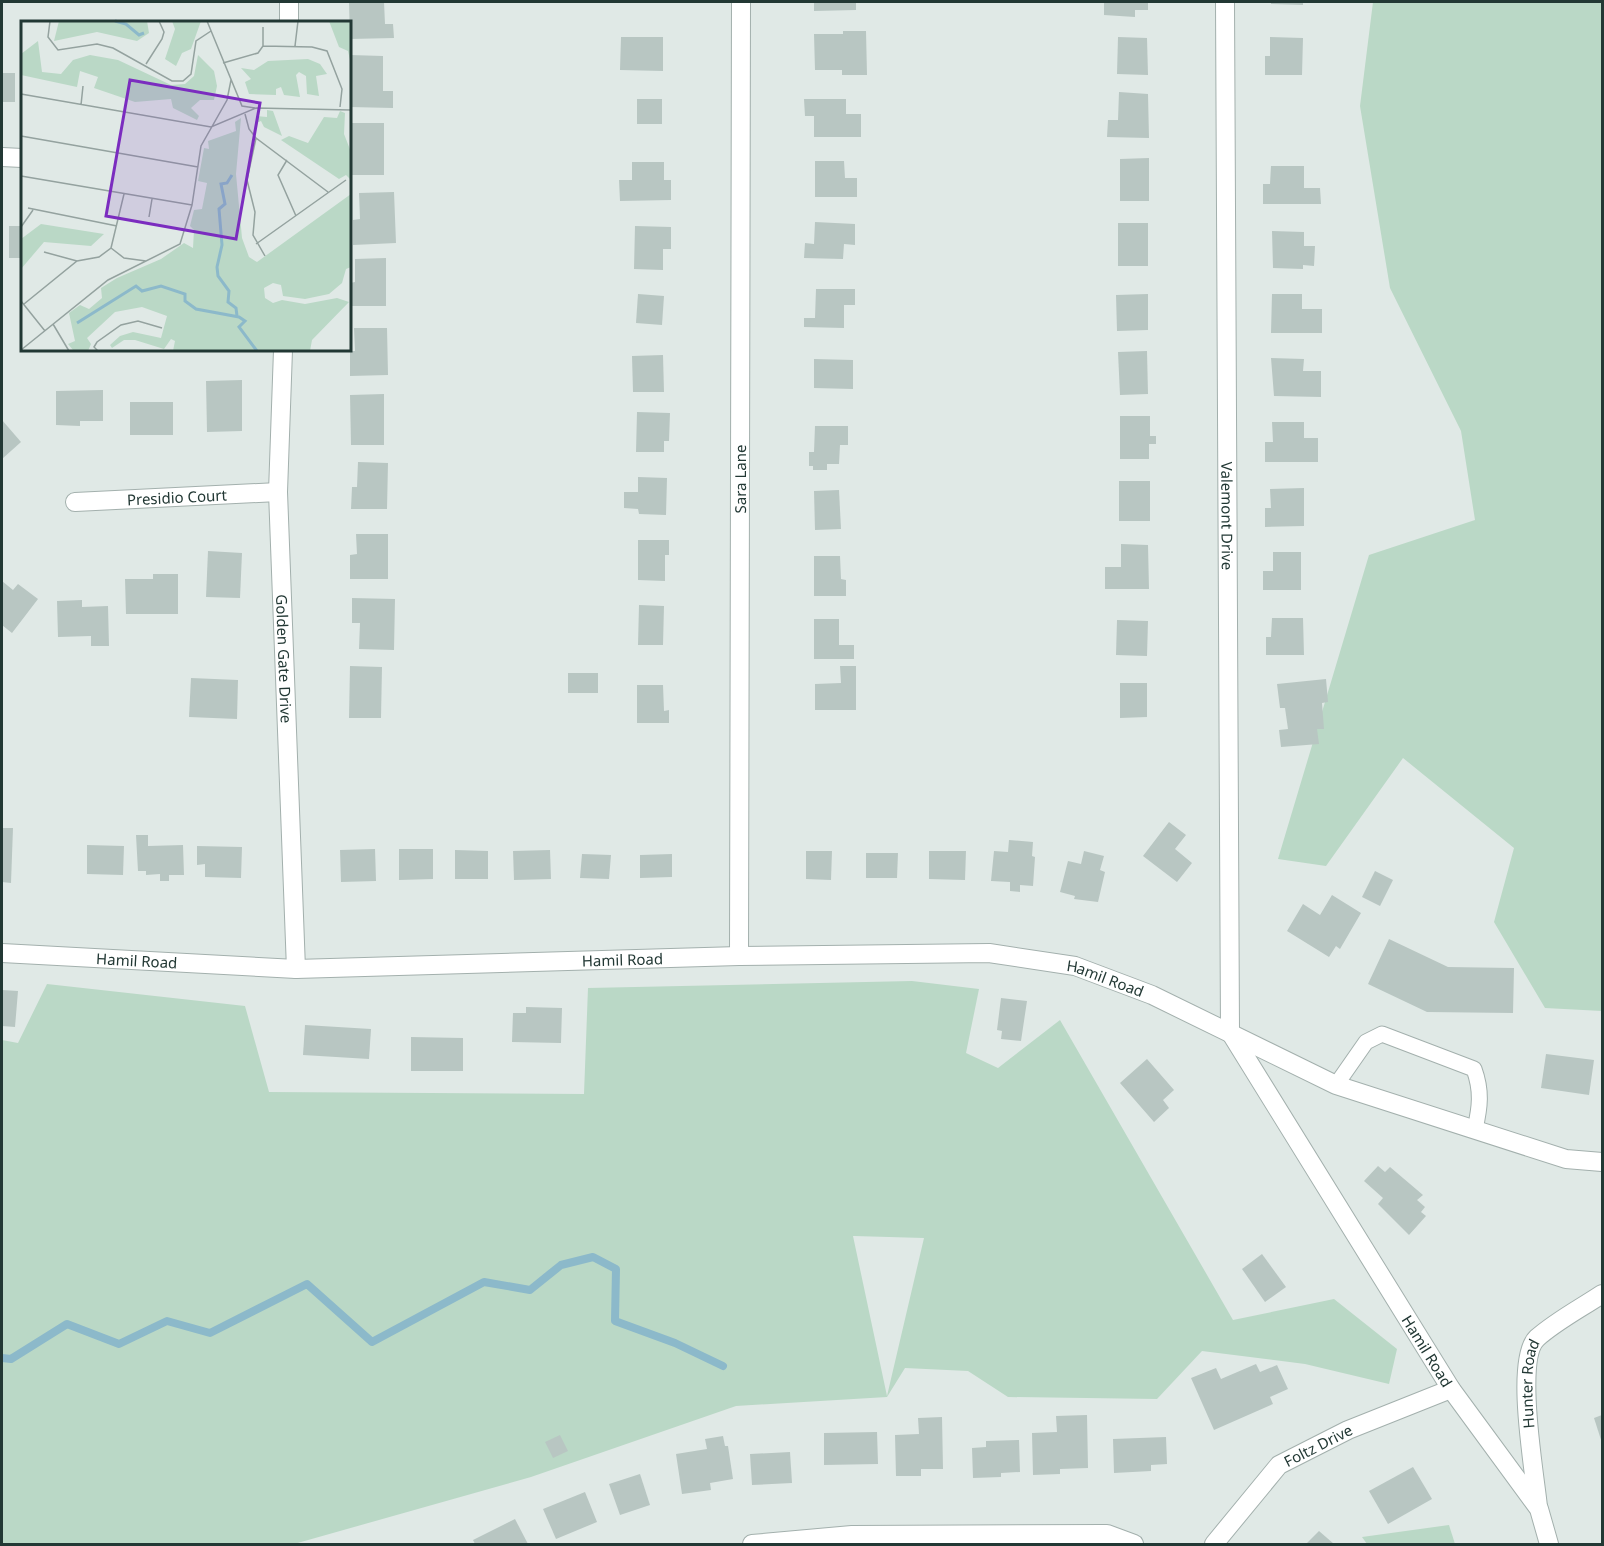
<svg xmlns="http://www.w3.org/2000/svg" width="1604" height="1546" font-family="'Noto Sans',sans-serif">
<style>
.green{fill:#bad8c6;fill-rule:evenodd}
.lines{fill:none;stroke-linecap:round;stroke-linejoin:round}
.stream{stroke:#8cb9ca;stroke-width:8}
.building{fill:#b8c6c2}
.service-casing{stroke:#a3b0ad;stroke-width:17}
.minor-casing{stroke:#a3b0ad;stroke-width:20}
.tertiary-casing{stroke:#a3b0ad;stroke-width:20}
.service{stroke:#fff;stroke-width:15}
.minor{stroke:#fff;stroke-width:18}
.tertiary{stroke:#fff;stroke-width:18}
.labels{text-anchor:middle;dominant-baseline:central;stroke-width:5;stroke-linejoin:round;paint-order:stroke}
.street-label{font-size:15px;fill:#223834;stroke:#f0f6f4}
.inset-river{fill:none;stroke:#8cb9ca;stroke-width:3}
.inset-road{fill:none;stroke:#94a29f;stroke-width:1.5}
.view{fill:#7b2cbf;fill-opacity:0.15;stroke:#7b2cbf;stroke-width:3}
.inset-edge{fill:none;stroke:#223834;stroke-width:3}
</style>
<rect width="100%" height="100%" fill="#e0e9e6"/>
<g class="green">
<path d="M1373,2H1602V1011L1545,1008L1494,922L1514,848L1403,758L1326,866L1278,859L1369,555L1475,520L1461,431L1390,288L1360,106Z"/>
<path d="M912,981L979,989L966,1053L998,1068L1060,1020L1233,1320L1334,1299L1397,1349L1389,1384L1305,1364L1202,1351L1157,1399L1008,1397L968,1371L905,1368L887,1397L736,1406L531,1477L294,1544H2V1040L18,1043L47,984L245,1006L269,1092L584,1094L588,988ZM854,1236L924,1238L887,1396L853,1236Z"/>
<path d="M1449,1525L1455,1544H1367L1362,1537Z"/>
</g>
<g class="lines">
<path class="stream" d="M2,1358L11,1359L67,1324L119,1344L167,1321L210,1333L307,1284L372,1342L484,1282L530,1290L561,1265L593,1257L616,1269L615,1321L675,1343L723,1366"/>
</g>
<g class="building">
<path d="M349,2H384L385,24H393L394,38L350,39Z"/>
<path d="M814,2H856V10L814,11Z"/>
<path d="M1104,2H1148V10H1135V17L1104,15Z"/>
<path d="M1271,2H1303V5L1271,4Z"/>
<path d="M843,31H866L867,75H842V70H815L814,34H843Z"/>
<path d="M621,37H663V71L620,70Z"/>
<path d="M1118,37L1147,38L1148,75L1117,74Z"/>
<path d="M1270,37L1303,38L1302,75H1265V56H1270Z"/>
<path d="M350,55L383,56V91H393V108L350,107Z"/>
<rect x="2" y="73" width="13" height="29"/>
<path d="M1119,92L1148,94L1149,138L1107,137L1108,120H1118Z"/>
<rect x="637" y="99" width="25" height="25"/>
<path d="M804,99H846V114H861V137H814V116H805Z"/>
<rect x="352" y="123" width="32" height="52"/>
<path d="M1149,158V201H1120V159Z"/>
<path d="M815,161H844L845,178H857V197H815Z"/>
<path d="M632,162H664V180H671V200L620,201L619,180H632Z"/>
<path d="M1271,166H1304V188H1320L1321,204H1263V184H1270Z"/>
<path d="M394,192L396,243L353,245V220L360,219L359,193Z"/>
<path d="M815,222L855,224V245L844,244L843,259L804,258L805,243L814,244Z"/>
<rect x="1118" y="223" width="30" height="43"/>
<rect x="9" y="226" width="13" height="32"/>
<path d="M635,226L671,227V249H663V270L634,269Z"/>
<path d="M1272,231L1304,232V246H1315L1314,266L1303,265V269L1273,268Z"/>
<path d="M386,258V306H350V283L355,282V259Z"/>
<path d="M816,289H855V305H844V328L804,327V318H815Z"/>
<path d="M638,294L664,296L662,325L636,323Z"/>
<path d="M1148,294V330L1117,331L1116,295Z"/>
<path d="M1272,294H1302V309H1322V333H1271Z"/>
<path d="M354,328H387L388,375L350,376V351H355Z"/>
<path d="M1147,351L1148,394L1120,395L1118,352Z"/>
<path d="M663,355L664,392H633L632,356Z"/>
<path d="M1271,358L1304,359L1303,371H1321V397L1274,396Z"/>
<path d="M814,359L853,360V389L814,388Z"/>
<path d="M242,380V431L207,432L206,381Z"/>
<path d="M103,390V421H80V426L56,425V391Z"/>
<path d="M384,394V445H351L350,395Z"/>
<rect x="130" y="402" width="43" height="33"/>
<path d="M637,412L670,413L669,441H664V452H636Z"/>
<path d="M1120,416H1150V436H1156V444H1149V459H1120Z"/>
<path d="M2,420L21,442L2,459Z"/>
<path d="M1272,422H1304V438H1318V462H1265V442H1273Z"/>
<path d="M815,426H848V445H840L839,464H827V470H813V466H809V452H814Z"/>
<path d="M358,462L388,463L387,509H351L352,487H357Z"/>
<path d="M638,477L667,478L666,515L639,514L638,509L624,508V492H638Z"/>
<rect x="1119" y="481" width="31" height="40"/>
<path d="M1304,488V526L1265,527V508H1271L1270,489Z"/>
<path d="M839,490L841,529L815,530L814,491Z"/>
<path d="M356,534H388V579H350V555L357,554Z"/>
<path d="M638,540H669V555H665V581L638,580Z"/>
<path d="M1121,544L1148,545L1149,589H1105V567H1121Z"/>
<path d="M208,551L242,553L240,598L206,597Z"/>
<path d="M1273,552H1301V590H1263V571H1273Z"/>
<path d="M814,556H840L841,579L846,580V596H814Z"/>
<path d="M153,574H178V614H126L125,579H153Z"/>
<path d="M2,581L13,590L18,584L38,599L12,633L2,625Z"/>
<path d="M352,598L395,599L394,650L359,649L360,623H352Z"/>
<path d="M82,600V607L108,606L109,646H91V636L58,637L57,601Z"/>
<path d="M639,605L664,606L663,645H638Z"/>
<path d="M1272,618H1303L1304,655H1266V637H1271Z"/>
<path d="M814,619H839V645H854V659H814Z"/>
<path d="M1117,620L1148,621L1147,656L1116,655Z"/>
<path d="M350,666L382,667L381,718H349Z"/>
<path d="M840,666H856V710H815V684L841,683Z"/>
<rect x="568" y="673" width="30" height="20"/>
<path d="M191,678L238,680L237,719L189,717Z"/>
<path d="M1326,679L1328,702L1322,703L1324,729H1317L1319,744L1281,747L1279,730L1288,729L1285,708H1280L1277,684Z"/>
<path d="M1120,683H1147V717L1120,718Z"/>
<path d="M637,685H663L664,711L669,710V723H637Z"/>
<path d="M1169,822L1186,835L1175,849L1192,863L1177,882L1143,856Z"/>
<path d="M2,828H13L11,883L2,882Z"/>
<path d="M136,835H148V846L183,845L184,875H169V881H160V874L146,875V871H138Z"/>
<path d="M1009,840L1033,842L1032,856L1035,857L1033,886L1020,885V892L1010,891V882L991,881L994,851L1008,852Z"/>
<path d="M87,845L124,846L123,875L87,874Z"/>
<path d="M197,846L242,847L241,878L205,877V864L197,865Z"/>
<path d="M375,849L376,881L341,882L340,850Z"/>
<path d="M399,849H433V879L399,880Z"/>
<path d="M455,850L488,851V879H455Z"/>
<path d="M550,850L551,879L514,880L513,851Z"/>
<path d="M806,851H832L831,880L806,879Z"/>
<path d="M929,851H966L965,880L929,879Z"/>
<path d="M1084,851L1104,856L1100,870L1105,872L1098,902L1074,899L1075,896L1060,892L1068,861L1081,864Z"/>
<path d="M866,853H898L897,878H866Z"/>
<path d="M582,854L611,855L609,879L580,878Z"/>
<path d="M672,854V877L640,878V855Z"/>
<path d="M1375,871L1393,880L1380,906L1362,897Z"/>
<path d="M1332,895L1361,913L1340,949L1336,946L1329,957L1287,931L1303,904L1320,915Z"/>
<path d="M1389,939L1448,967L1514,968L1513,1013L1427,1012L1368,984Z"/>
<path d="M2,990L18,991L15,1027L2,1026Z"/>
<path d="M1001,998L1027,1001L1021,1041L1001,1039L1002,1031L997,1030Z"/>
<path d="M526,1007L562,1008L561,1043L512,1042L513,1013H526Z"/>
<path d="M305,1025L371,1029L369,1059L303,1055Z"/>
<path d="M411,1037L463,1038V1071H411Z"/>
<path d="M1546,1054L1594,1060L1589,1095L1541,1088Z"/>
<path d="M1147,1059L1174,1090L1163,1100L1169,1108L1154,1122L1120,1083Z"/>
<path d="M1378,1166L1385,1172L1390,1167L1423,1195L1417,1200L1425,1207L1421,1212L1426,1216L1409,1235L1378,1204L1383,1198L1364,1181Z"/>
<path d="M1262,1254L1286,1287L1265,1302L1242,1269Z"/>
<path d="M1256,1364L1260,1372L1277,1365L1288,1389L1270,1397L1273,1404L1214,1430L1191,1378L1216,1368L1221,1379Z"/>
<path d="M1087,1415L1088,1468L1060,1469V1474L1033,1475L1032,1433L1057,1432L1056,1416Z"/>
<path d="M1602,1415V1443L1594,1418Z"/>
<path d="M942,1417L943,1469H921V1476H896L895,1435L919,1434L918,1418Z"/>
<path d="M877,1432L878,1464L824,1465V1433Z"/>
<path d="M560,1435L568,1451L553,1458L545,1442Z"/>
<path d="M723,1436L725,1446H728L733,1479L710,1483L711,1490L682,1494L676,1454L707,1449L705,1439Z"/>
<path d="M1166,1437L1167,1464L1151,1465V1471L1114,1473L1113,1439Z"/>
<path d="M1019,1440L1020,1472L1001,1473V1477L973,1478L972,1448L986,1447V1441Z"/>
<path d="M790,1452L792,1483L752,1485L750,1454Z"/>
<path d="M1413,1467L1432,1499L1388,1524L1369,1491Z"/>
<path d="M640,1474L650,1505L620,1515L609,1484Z"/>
<path d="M585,1492L597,1522L556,1539L543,1509Z"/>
<path d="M515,1519L528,1544H475L473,1540Z"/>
<path d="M1319,1531L1334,1544H1306Z"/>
</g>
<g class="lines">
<defs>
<path id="service" d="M1336,1085L1366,1042L1382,1034L1474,1069C1482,1091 1480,1107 1475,1129"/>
<g id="minor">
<path d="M289,2V22"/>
<path id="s1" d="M1225,2L1230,1032"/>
<path d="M2,157L22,158"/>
<path id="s2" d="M283,350L278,492L296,969"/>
<path id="s3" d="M75,502L278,492"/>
<path id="s4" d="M739,956L741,2"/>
<path d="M752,1544L852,1535L1107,1534L1134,1544"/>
<path id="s5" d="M1214,1544L1279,1465L1348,1430L1451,1389"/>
</g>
<g id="tertiary">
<path id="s6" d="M2,953L296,969L739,956L989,953L1075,966L1152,995L1336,1085L1566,1159L1602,1162"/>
<path id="s7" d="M1230,1032L1451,1389L1539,1509L1549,1544"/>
<path id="s8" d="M1538,1507C1535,1475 1514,1359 1537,1338C1556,1321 1581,1308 1602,1294"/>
</g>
</defs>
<use href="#service" class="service-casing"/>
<use href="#minor" class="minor-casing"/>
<use href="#tertiary" class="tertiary-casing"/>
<use href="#service" class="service"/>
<use href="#minor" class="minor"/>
<use href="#tertiary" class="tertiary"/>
</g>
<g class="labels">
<g class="street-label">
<text stroke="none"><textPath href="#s4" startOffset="477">Sara Lane</textPath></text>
<text stroke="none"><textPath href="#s3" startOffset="102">Presidio Court</textPath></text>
<text stroke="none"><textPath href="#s1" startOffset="514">Valemont Drive</textPath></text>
<text stroke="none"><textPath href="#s2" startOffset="309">Golden Gate Drive</textPath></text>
<text stroke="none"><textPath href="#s6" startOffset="621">Hamil Road</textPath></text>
<text stroke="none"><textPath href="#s6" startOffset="135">Hamil Road</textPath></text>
<text stroke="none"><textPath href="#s6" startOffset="1107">Hamil Road</textPath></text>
<text stroke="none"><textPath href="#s7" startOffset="375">Hamil Road</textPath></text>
<text stroke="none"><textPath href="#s8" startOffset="124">Hunter Road</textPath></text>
<text stroke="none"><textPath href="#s5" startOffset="146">Foltz Drive</textPath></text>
</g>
</g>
<g transform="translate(21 21)">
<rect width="330" height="330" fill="#e0e9e6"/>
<path d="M38,0H126L128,12L116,20L76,11L33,20ZM151,0H180L170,28L161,32L155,45L144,38L154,8ZM308,0H330V43L327,30L318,26ZM17,20L21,51L40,53L52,39L69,34L97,39L150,64L164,63L173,55L177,34L193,50L196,65L193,79H179L170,87L178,95L176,99L152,87L150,78L114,81L73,67L77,56L59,50L56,66L0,54V33ZM287,38L299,43L306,53L295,55L298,75L286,73L285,55L278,51L275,54L279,76L263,74L260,66L255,68V74L228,73L224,61L230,58L220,47L233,49L247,40ZM246,89L252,90L261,115L243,106L240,100L235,102V95L246,96ZM319,90L324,92L323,113L330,131V159L325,154L318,158L260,119L268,115L287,122L303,96L316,97ZM220,97L215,153L221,217L228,236L236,241L330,173V246L325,248L321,262L308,273L284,278L262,275L260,264L252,262L243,267L244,277L252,282L261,279L284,283L316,277L328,281L291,319L289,330H152L154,320L150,318L143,328L114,319H103L91,327L89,324L99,315L112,311L140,317L146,295L121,286L94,291L66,317L70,323L67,330L52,329L47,323L54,320L48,292L59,284L68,288L81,277L80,267L96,257L140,238L163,222L172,227L173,209L169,205L173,189L181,188L186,162L177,160L183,127L188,128L187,120L215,110L214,101ZM20,203L83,213L70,225L23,221L0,248V218Z" fill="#bad8c6"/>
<path class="inset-river" d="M94,0L105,3L118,14L123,12M211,154L206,162L200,163L204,183L198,188L201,224L196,246L197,255L208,270L207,281L215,287L216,295M56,302L115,265L121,270L140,265L164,273V280L175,288L218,296L224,300L218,306L236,330"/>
<path class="inset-road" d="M29,0L27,16L37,29L76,23L92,27L151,60H162L170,53L175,20L190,10M186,0L221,85L234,87M242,25L291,26L306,30L321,68L319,86M274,25L277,0M202,42L237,32L242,25V6M125,43L141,18L143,11L138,0M0,73L190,106L235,87L330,89M60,84L62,65M224,93L228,108L235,117L307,171M0,115L177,146M235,117L226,159L234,191L232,214L244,235M266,139L257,154L275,195M0,155L171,184M7,187L96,205M128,196L131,178M0,206L12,189M235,223L325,159M90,227L103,237L125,240M23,231L56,240M0,280L24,310M3,283L56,240L78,236L90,227L103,173M32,303L48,330M0,329L87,259L159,223L171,184L180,125L206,79L210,59M77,330L73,326L76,321L100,304L117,300L141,307"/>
<path class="view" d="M109,59L239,82L215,218L85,195Z"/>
<rect width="330" height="330" class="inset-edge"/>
</g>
<rect width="1604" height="1546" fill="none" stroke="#223834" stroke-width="6"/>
</svg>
